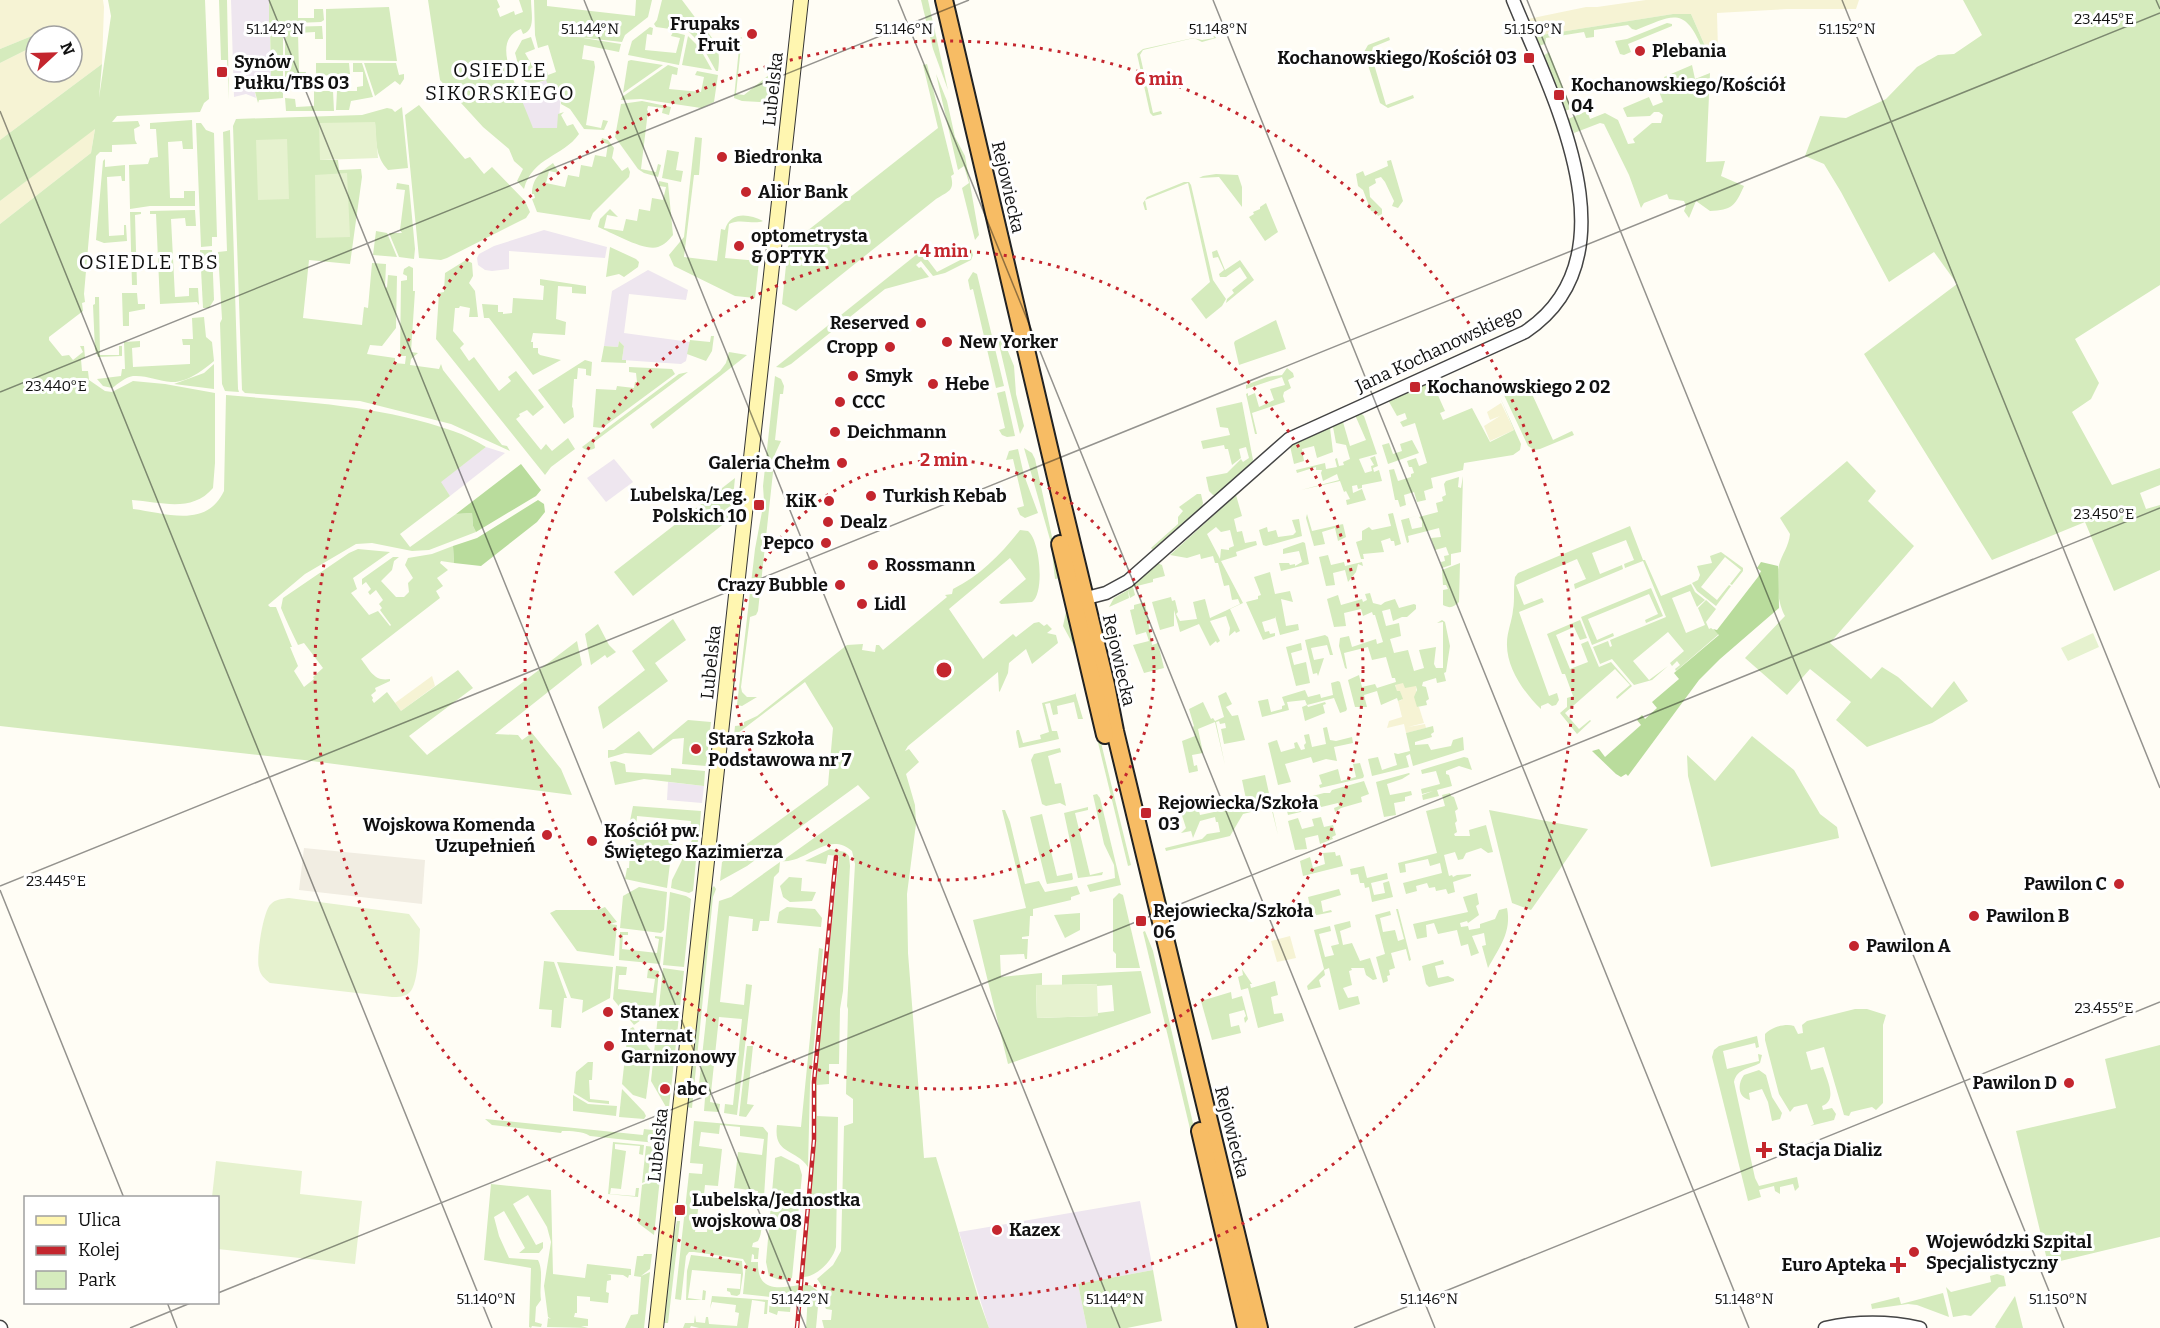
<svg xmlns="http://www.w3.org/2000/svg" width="2160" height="1328" font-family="Bitter,serif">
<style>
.industrial{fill:#eee6ef}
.farmland{fill:#f6f3d4}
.green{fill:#d5ebbd;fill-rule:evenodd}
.forest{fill:#b9dc9c}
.pitch{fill:#e6f2cf}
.plaza{fill:#f1ede2}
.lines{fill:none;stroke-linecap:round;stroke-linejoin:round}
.tertiary-casing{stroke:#444;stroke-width:15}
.secondary-casing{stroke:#333;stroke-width:16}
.trunk-casing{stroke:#222;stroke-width:20}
.tertiary{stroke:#fff;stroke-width:12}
.secondary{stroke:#fff6b0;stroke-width:14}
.trunk{stroke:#f7bc64;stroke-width:16}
.rail-casing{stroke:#c4262e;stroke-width:4.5}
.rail{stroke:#fff;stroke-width:2;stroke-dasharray:7;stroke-linecap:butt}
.ticks{fill:none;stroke:#111;stroke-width:1.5;stroke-opacity:0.45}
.ring{fill:none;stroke:#c4262e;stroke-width:3;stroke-dasharray:3 6}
.poi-dot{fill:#c4262e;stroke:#fff;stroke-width:2}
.labels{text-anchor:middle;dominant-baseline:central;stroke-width:6;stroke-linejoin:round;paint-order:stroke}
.poi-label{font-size:18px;font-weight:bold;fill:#111;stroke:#fff;text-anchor:start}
.street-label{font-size:18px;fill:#111;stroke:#fff}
.neighbourhood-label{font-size:20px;letter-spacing:1.5px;fill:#111;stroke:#fff}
.ticks-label{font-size:15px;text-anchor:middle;fill:#111;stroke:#fff;stroke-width:6;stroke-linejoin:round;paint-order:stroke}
.centre{fill:#c4262e;stroke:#fff;stroke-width:3}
.ring-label{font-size:18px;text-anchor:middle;font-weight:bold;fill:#c4262e;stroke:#fff;stroke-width:6;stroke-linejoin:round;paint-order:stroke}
</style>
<rect width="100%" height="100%" fill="#fffdf5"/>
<g class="industrial">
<path d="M231,0H269L271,80L257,81L254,88L256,98L246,94L234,97Z"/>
<path d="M546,80L561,96L558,128L538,129L533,128L530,124L518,91Z"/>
<path d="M544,230L607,247L605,258L509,251V269L492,271L485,270L478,265L477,258L479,254L494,246Z"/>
<path d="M648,270L688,290L686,300L629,294L624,333L690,342L686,361L681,364L622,360L624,346L619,341L618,347L604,346L612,291Z"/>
<path d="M486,447L505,453L450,496L440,482Z"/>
<path d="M614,459L633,482L606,502L587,478Z"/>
<path d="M668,782L704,786L702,803L667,800Z"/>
<path d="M1140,1201L1153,1270L1078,1284L1087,1328H989L959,1232Z"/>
</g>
<g class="farmland">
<path d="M0,0H103L104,7L102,64L0,140V63L36,45V72H72V36H50L49,29L0,49Z"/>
<path d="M1646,0H1859L1856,9H1787L1717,13L1718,51L1715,53H1710L1706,48L1691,14H1673L1535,36L1528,19L1586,7H1597Z"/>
<path d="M95,128L91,153L0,224V201Z"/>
<path d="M1501,403L1514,430L1490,441L1484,426L1500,416L1490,420L1487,412Z"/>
<path d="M432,676L435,686L401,711L395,703Z"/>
<path d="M1404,682L1416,686L1417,707H1419L1424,723L1408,727L1425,724L1426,728L1406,733L1404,724L1387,728L1389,721L1402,717L1398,701L1402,700L1400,691L1397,692L1395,684Z"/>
<path d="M1290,936L1296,958L1277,962L1271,941Z"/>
</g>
<g class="green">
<path d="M108,0H205L209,99L204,103L200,112L117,116L112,122L138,121L140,126L134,129L135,140L137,144L112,145V152H100L96,156L84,294L85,302L82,303L83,311L49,337V340L62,356L69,355L73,360L83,352L80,346H84L85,358L81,359L82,371H88L89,380L105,391L112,392L133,381L165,384L215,393V463L213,488C192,513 161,502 132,500L133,509C166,513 206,529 224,491L226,395C303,402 380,405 453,431C465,435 476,441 486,447L441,482L450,496L400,534L410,547L456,514L472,513L473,526L476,532L429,550L412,551L372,543L356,544L305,574L268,605L270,607H276L292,647H290L298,666L294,671L304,687L314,679L313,677L323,668L304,643L298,645C292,633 286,620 281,608L283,598L349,553L358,549L390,552L353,578L357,589L351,593L369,615L378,611L390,626L391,625L380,610L382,608L379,604L383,600L376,590L370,595L368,592L371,589L366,582L362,585V579L393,557H399L394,561L392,570L381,581L396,597H404L409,592L408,583L413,578L405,565L408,558L432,554L453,546L454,563L441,561L440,563L448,570L437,578L443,586L436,591L440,598L361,659C370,670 374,682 390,679V681L375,688L376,691L371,695L373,698L372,700L374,703L387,692L401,711L458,670L473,688L409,736L427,755L577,641L582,665L495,734L518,735L522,740L532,733L561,769L572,795L304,760L0,726V224L91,153L95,129L0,201V140L102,64L99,98L111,16Z"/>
<path d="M219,0H227L229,100L227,60H221Z"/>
<path d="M269,0H298V18H314V9H323L324,20L321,22L269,24Z"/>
<path d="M428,0H497L500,7L497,9L500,17L514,11L515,15L523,12L519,0H531C531,12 536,30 523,34L521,29C495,39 510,69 516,87L522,86L525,88L518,91L533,128H557L558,114L564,112L561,115L567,126L573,124L579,134C563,157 532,157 524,189L517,181L523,169L514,161L509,149L483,127L440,80Z"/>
<path d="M534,0H547V6L635,16L636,0H652L648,17L625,35L622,42L577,37L621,44L619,52L584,45L582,59L594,61L595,67L586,125L601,128L603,120L608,121L604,130L584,129L570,109L561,104V96H552L546,80C518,89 522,76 515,53L522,40L531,37L535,49L525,53L533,67L530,69L532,76L547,71L548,75L556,72L548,45L538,48L535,35Z"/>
<path d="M662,0H682L697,20L684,31L656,27L654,24L657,20Z"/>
<path d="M921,0H928L948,90L933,49Z"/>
<path d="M1963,0H2160V285L2075,339L2099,383L2091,399L2072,412L2112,485L2160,468V485L2140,493L2146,509L2160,505V570L2114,591L2085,522L1992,560L1864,354L1957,284L1934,252L1889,282L1841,192L1824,164L1805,156L1820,116L1846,118L1886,99L1917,67L1938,55L1954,54L1982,35Z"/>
<path d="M389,7L397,61L326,60V9Z"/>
<path d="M1673,14H1691L1705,46L1702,48C1684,5 1672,16 1636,30L1632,29L1628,25L1594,30V37L1586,38L1584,32L1546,38L1545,44L1538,46L1527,19L1535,36Z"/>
<path d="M700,22C714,41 722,46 718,71H716L701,44L688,31Z"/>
<path d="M1667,23L1672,24V26L1628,44L1631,52L1624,55L1620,54L1615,41L1627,39Z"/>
<path d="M1210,24L1216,38L1202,42L1194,38L1143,50L1140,55L1153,113L1161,111L1162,114L1153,116L1150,113L1137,54L1143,49L1193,38L1202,40L1214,38L1210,25L1202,26Z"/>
<path d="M322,26L323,39H315V32L298,33L299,72H306L304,80L295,81L285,77V27Z"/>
<path d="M270,27H283V98L259,100L258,103L254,88L257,81L271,80Z"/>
<path d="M650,27L653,28L652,35L647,34L645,50L676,53L680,38L671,36L673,32L685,35L679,65L628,55L632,41Z"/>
<path d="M49,29L50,36H36V45L0,63V49Z"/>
<path d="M688,36L699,47L712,70L682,65Z"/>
<path d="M742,37L736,94L744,95L780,66L776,103L742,101L734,98L740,38Z"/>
<path d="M1389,37L1390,40L1373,47L1371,54L1386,105L1413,95L1414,98L1388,108L1380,103L1364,52L1368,45Z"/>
<path d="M1549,52L1570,105L1590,98L1591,101L1565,111L1543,56Z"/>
<path d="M631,60L663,65L623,93L628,61Z"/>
<path d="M316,63H349L350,74L316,76Z"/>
<path d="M353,63H362L373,97L351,101L349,110H336L337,91H357V87L363,86V72H353Z"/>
<path d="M364,63H396L399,75L404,74V79L400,85L395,81L375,96Z"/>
<path d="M927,64L954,174L951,176C955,191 948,191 936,199L796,311L782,304L788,246L938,128L923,65Z"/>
<path d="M668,65L678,68L677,75L672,74L669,89L701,92L704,77L695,75L697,71L718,75L714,102L701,108L641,99L621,100L622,97Z"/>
<path d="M1692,65L1695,79L1710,73L1706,162L1725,161L1721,176L1744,186C1735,206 1732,210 1710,211L1696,201L1689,218L1684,211L1686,206L1684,201L1669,199L1667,194L1644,203L1641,208L1629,175L1604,124L1600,123L1574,133L1568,119L1587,111L1590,119L1605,113L1618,120L1628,144L1635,143L1633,139L1652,123H1661L1663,115L1659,112H1654L1650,116L1627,117L1623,108L1649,97L1653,106L1663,102L1658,89L1665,81L1664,77Z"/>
<path d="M936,74L947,101L955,137L965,156L979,235L975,240L962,188L969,183L964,166L958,170Z"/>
<path d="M314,88L316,91H333L334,111H286L285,98L295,99L296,107L314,106Z"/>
<path d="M642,101L671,107L669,115L662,113L663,108L648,106L647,110L648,111L641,169L656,172L658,164L661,165L658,177L644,173L638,169L615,137L621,104Z"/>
<path d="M419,105L465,159L470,157L484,174L492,167L525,201L530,212L526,218L447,258L441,260L419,258L405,115Z"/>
<path d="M402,107L408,168L388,170C375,156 376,140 375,122L320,160H338L339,170L361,169L362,177L350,264L309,260L303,318L362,325L364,307L368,308L372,263L386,264L385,288L387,287L388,275L397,276L396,328L382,346L370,345L367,354L395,358V363L405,364L406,356H400L401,281L407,280V276L403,274L404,269L409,266L413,268V291H415L411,352L418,353L411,359L410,365L439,369L441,364L443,370L502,445L507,446L510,451L451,424L360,401L245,393L242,390L233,126L236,119L362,115L387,108L392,109L395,112Z"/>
<path d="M192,120L193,149H183L182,141L168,142L170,198H184V191H195V206H150L130,209L129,165L148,164L150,158L158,157L156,129H150V123Z"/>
<path d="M196,123H201L206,130L214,133L217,237H212V246L201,247Z"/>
<path d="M230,130L238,389L239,392L225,391L222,384L220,323L222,319L218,252L227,251L223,132Z"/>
<path d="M695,137L702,138L699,175H694L684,257L717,261L721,229L725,230C730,211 749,214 763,221C753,225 741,218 729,224L725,258L759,261L755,298L735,296L674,266L669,255L684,237Z"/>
<path d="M602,138L608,140L614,148L612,158L622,171L628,167L630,172L629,177L593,213L590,220L537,212L532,199L535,198L534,194H532C532,178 541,172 553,163L559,173L549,171L546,183L565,187L568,175L579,177L581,165L592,167L595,155L606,157L608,144L601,142Z"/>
<path d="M667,150L679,152L676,170L683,171L681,182L662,178Z"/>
<path d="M105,159V167L125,165V181H122L121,176L107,177L109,236L124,235V225H126L127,241L104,243L96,240L103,161Z"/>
<path d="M1391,160L1403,201L1398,208L1392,206L1394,201L1385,182L1381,177L1375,179L1376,183L1369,187L1370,197L1382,209V214L1378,216L1376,212L1371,211L1363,190L1358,186L1356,174L1363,171L1365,176L1388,166L1387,161Z"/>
<path d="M1216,174L1238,175L1242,187V207L1219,177L1199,178L1203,176Z"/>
<path d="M659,181L668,183L673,235C669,240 664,245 658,247C645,252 611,232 598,227L600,219L610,209L618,217L607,215L604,228L623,231L626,219L637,221L639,209L650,211L652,198L663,200L666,187L659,186Z"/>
<path d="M1184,182H1189L1191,185L1213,280L1226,299L1222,306L1206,319L1191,299L1210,282L1188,183L1145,200L1147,210H1145L1143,203L1147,197Z"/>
<path d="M397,183L409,185L415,249L414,259L399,257L389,233H402L400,230L405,190L396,189Z"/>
<path d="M1266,203L1278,232L1265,241L1249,217L1254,214L1253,212L1260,209V207Z"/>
<path d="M195,210L196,226H186L185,218L171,219L175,297L189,296V288H198L199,305L197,302L160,304L156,214H150V211Z"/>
<path d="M130,212H141V214L135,215L137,285H132Z"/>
<path d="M376,231L387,233L397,257L373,255Z"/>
<path d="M610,247L636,259L639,262L638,267L624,277L619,274L606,277Z"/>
<path d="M971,249L973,255L971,260L945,273L933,276L921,261L916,265L919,268L921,267L929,277L885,289L791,364L783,368L776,367L921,251L937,272L968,256V251Z"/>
<path d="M200,250H212L214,300L209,308H203Z"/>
<path d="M1217,250L1225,270L1240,260L1254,280L1226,303L1227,299L1234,293L1232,290L1247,278L1240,267L1226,277H1220L1219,274L1224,270L1218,257L1213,258L1212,252Z"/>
<path d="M466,260L472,263L473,276L469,283L475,291L478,317H469L470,308L460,306L459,308H455L453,331L464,344L460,348L469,361L474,357L499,391L511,381L508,377L516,371L544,407L533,416L527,410L519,414L520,416L516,419L541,450L546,444L552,451L568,438L575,449L551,467L545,475L436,339L439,293L444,292L445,273Z"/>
<path d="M973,272L977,274L1004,386L996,388L973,289L970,290L968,280Z"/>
<path d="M540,279L586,286V294L572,293V287L558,286L556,319L566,322L565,335L533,333L531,342H533V348H538V353L540,355L561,360L533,375L489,318H484L482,304L498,305V312H503V314L512,313L513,298L543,300L544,286L540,285Z"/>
<path d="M122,293H137L138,304H145V309L129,312V326H123Z"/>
<path d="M95,297H99L100,355H119V346H122V356L98,357L95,350L93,305L95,304Z"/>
<path d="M204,317L206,337L212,342L214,361C203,370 187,383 171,382C159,381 146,375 133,376C125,377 118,384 112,388L103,386L97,379L121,376L122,369H125L124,342L140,341V347L132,348L133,367L190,364V345H183L182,339H193L192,318Z"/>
<path d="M1276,320L1286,349L1239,365L1234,343L1235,341Z"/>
<path d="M711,336H714L712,351L706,361L687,354L690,340L710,342Z"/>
<path d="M1003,339L1014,366L1016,394L1024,426L1020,434L998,340Z"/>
<path d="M619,341L624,346L622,360H626V363L601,362L604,346L618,347Z"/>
<path d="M729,352L747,355L653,429L650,424L720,371L726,363Z"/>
<path d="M585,360L592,362L591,376L586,375V369L578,368L577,379H574L572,407L573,408L574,417L564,424L538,390Z"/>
<path d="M214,364V389L174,384L204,373Z"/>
<path d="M629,367L672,369L675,374L602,428L593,427L596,389L616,390L617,386L634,388L635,382H637L636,373L629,372Z"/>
<path d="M1287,368L1293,373L1294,377L1288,380L1291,388L1284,392L1283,396L1285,402L1252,413L1257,434H1255L1246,394L1248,393V396L1255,393L1259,407L1274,400L1270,389L1285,385L1282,377L1246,389V385L1267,377L1282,375Z"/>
<path d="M688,372L594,442L595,448C590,451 586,451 582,447L679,374Z"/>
<path d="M775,376L781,379L784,386L783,394H780L775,440L781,441L775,454L758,611L756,615L750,617L741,687L742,692L747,697H757L742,706L737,705L755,549L764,501L763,486Z"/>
<path d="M1432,382L1445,411L1440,413L1443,420L1472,408L1490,442L1514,430L1499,395L1521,444L1520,450L1513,455L1464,463L1463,470L1431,478L1433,488L1424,491L1426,500L1417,502L1414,492L1404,495L1406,505L1400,507L1398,500H1395L1389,470L1394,469L1398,481L1411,477V474L1414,473L1412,467H1409L1407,461L1416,458L1419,466L1427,463L1415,423L1403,427L1400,422L1407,419L1405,413L1397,416L1388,400Z"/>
<path d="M1527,383L1553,440L1572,431L1574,435L1540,449L1534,450L1528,446L1504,395Z"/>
<path d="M1005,391L1015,436L1007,437L1002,435L999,430L1005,428L997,393Z"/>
<path d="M1242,402L1253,460L1251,465L1217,495H1213L1209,491L1206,477L1227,473L1241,459L1243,462L1249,458L1246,447L1239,449L1241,458L1232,465L1228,449H1225L1224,445L1203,449L1201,441L1230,435L1228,428L1220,427L1216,408Z"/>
<path d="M1361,413L1364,416L1377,454L1359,459L1365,473L1372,471L1371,466L1374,465L1370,458L1375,456L1378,466L1373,468L1374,472L1379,470L1382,481L1362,485V488L1358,489L1357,485L1352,486L1353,493L1362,489L1366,500L1347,505L1346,500L1350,499L1346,491L1344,492L1340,481L1301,490L1339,480L1337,474L1323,481L1321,473L1322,470H1316V467L1297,473L1296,470L1325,463L1326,469L1337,467L1335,459L1337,458L1339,466L1344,465L1343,462L1350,459L1346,445L1336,443L1333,427L1343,422L1350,446L1366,440L1355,415Z"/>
<path d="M1327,428H1330L1333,452L1317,458L1314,446L1302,449L1304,461L1294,464L1290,446Z"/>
<path d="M1412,440L1419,453L1388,464L1382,445L1389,443L1393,454L1402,451L1400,444Z"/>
<path d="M1024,448L1032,453L1035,459L1061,578L1055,579L1051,543Z"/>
<path d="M1018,449L1024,475L1038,513L1025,518L1020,515L1017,508L1024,506L1013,459L1006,460L1009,451Z"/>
<path d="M1847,461L1876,491L1868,501L1914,546L1830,643L1871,679L1882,667L1898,677L1932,708L1954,681L1968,701L1932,723L1867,747L1836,720L1851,702L1810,669L1787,695L1745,658L1785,616C1778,604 1775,579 1779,565C1782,554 1789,546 1790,534L1780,518Z"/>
<path d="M1463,476L1461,552L1451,554V565L1442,568L1441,562L1445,561L1444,556L1449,555L1446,547L1435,550L1431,538L1441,537L1439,528L1408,536L1409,542L1407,543L1401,520L1420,515L1409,518L1412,529L1422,527V521L1419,517L1438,512L1436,503L1443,501L1442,497L1446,495L1444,484L1446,481L1459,477L1458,487L1461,488Z"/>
<path d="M735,478L731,518L633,596L614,572Z"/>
<path d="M1197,494H1201L1203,503L1201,510L1154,551L1151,548L1178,524V517L1183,511L1179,507Z"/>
<path d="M1236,495L1242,516L1234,519L1237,532L1242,531L1245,543L1256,541L1257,545L1236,552L1237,556L1221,561L1243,603L1230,609L1240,631L1236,633L1235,631L1229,636L1230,628L1226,616L1210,621L1220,641L1217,643L1216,641L1210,646L1199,624L1180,632L1174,610V626L1160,630L1152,602L1171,597L1172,601L1175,600L1178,612L1176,614L1180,621L1197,619L1193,602L1205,599L1210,618L1240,604L1238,599L1232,600L1229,585L1224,586L1218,563H1215L1213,556L1201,559L1200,554L1187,558L1170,555ZM1216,527L1221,532L1230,530L1234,546L1229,548V550L1221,549L1220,559L1207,534Z"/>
<path d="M1393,513L1401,544L1395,546L1394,541H1391L1390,538L1381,541L1384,552L1363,554L1364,559H1361L1356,542L1362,540V531L1369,527L1372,530L1391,526L1388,514Z"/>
<path d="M1307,514L1312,531L1352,522L1343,524L1346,537L1338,541L1335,528L1322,532L1325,544L1314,546L1306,518Z"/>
<path d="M1299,519L1302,536L1266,546L1263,545L1259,530L1267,527L1268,532L1276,530L1278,537L1293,535L1296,532L1292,520Z"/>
<path d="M1630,526L1643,560H1645L1661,596L1691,584L1695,592L1705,600L1697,607L1690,591L1672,598L1686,633L1705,625L1698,608L1706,600L1716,609L1706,622L1709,629L1711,628L1719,634L1676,671L1675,669L1680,665L1677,661L1672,666L1670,663L1684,651L1668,632L1633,661L1649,680L1668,666L1652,680L1634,685L1612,659L1600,664L1593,647L1608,641L1610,647L1612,646L1610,640L1666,617L1643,561L1625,568L1624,564L1634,560L1626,540L1592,553L1600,574L1622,565L1623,569L1575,589L1574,584L1586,579L1577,559L1516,585L1524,605L1542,598L1544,602L1519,612L1549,696L1557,693L1559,700L1556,705L1552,706L1548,703L1541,706V709C1524,693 1506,667 1507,643C1507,632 1512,621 1513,610C1515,599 1513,588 1515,577L1518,573Z"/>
<path d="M1020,530L1028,531C1040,540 1045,593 1032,602L1001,604L999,602L1026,579L1010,558L949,609L983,659L1013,634L1016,637L1034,623L1039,622L1044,626L1047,624L1052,629L1047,633L1056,635L1058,643L1032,664L1026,649L1009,663L1008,673L1000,691L999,692L998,672L908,746L905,751L909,749L919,762L906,774L915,805L916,824L907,894L908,953L924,1158L936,1157L978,1297L989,1328H824L822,1320H831L832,1310L826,1309C821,1297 827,1291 817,1279L833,1265L841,1251L844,1126L853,1123V1099L846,1094L848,1009L847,1006L855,864L852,851C827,830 806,864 782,861L870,798L858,785L747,866L720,881L722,862L828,785L833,728L805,682L734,736L735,726L744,725V722L757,716L847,645L863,644L862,650L875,652L876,645H879L883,650L947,597L945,595L952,594L953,589C980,576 1002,553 1020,530Z"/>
<path d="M1303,542L1305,543L1309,564L1281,571L1279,563H1289L1290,565L1295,564V566L1302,562L1299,551L1283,554V549Z"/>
<path d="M1721,552L1743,568V571L1732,585L1730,584L1741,570L1725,557L1701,587L1717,600L1729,585L1731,586L1716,606L1697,591L1692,583L1698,580L1700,575L1697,566L1712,563L1710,556Z"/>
<path d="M1328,555L1331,565L1344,562L1345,566L1362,562L1363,566L1358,564L1356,572L1348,582L1345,570L1333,573L1335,585L1326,586L1319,557Z"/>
<path d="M1157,563L1162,565L1165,576L1153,579V582L1133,587L1135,595L1130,598L1128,590L1129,598L1109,607L1114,598L1128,590Z"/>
<path d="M1460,563L1459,602C1453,607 1451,609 1443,605V590L1448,589L1446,585H1443L1442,570Z"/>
<path d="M1270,572L1275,594L1290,591L1293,602L1281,599L1286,626L1298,624L1299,630L1280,635L1275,616V618L1262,622L1265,632L1269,631L1270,634L1275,633V636L1263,640L1246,602L1258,599V596L1261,595L1254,577Z"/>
<path d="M1651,588L1663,616L1646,623L1645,620L1658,614L1649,594L1588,619L1597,640L1613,633L1614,636L1592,645L1581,617Z"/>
<path d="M1370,593L1373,603L1381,605L1385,602L1395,599L1399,608L1414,604L1416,605V609L1407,617H1402L1393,621L1390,609L1382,611L1386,626L1399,623L1401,636L1390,639L1394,653L1408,650L1414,671L1424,668L1419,650L1436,647L1434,664L1436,668H1443V622L1437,623L1442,620L1445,622L1450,646L1446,672L1444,673L1446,681L1437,683L1436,678L1423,682L1422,686L1426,687L1429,699L1426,701L1427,705L1417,707L1414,697L1417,690L1416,686L1405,688L1403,683L1395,685L1397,691H1400L1403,699L1398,701L1397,698L1381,705L1377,691L1364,695L1367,707H1355L1348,680L1359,675L1362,687L1375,684L1377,688L1396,682L1395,678H1392L1386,657L1372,660L1368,647L1344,653L1347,669L1345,668L1339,646L1340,638L1349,636L1352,647L1376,639L1377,644L1383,642L1375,615H1373L1372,612L1363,616L1361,609L1344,613L1346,626L1334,627L1327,599L1338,595L1341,605L1362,599L1363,602L1367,600L1365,594Z"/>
<path d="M1145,602L1152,645L1158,643L1164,668L1144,673L1133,645L1149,641L1146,632L1136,635L1130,610L1134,609V605Z"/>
<path d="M1066,612L1070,616L1131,865L1128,866L1075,648L1063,626Z"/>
<path d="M673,619L686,640L655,663L668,681L603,729L598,707L645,670L632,651Z"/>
<path d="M1580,620L1587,638L1580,640L1574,627L1556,635L1570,669L1588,662L1581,644L1588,641L1599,667L1611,662L1632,686L1617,699L1616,697L1630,685L1615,669L1565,713L1579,729L1590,720L1591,721L1577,734L1560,713L1567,707V698L1573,696L1565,674H1562L1547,634Z"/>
<path d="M598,624L609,645L616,652L607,658L605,655L591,665L585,634Z"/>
<path d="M1325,635L1328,637L1333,655H1330L1327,645L1311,648L1314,660L1324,658L1318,676L1317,673L1313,674L1305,640Z"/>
<path d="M1301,643L1302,650L1291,653L1294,665L1306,662L1310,683L1296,686L1286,647Z"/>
<path d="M1338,681L1340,682L1347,709L1346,711L1340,713L1334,698L1307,705L1308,707L1325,702L1326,704L1323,705L1325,713L1305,721L1302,707L1307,705L1305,700L1287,702L1289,710L1262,717L1258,701L1268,699L1271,712L1282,709V706L1285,705L1282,697L1305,690L1308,697L1320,694L1321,698L1333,695L1331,683Z"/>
<path d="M1075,692L1083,719H1078L1074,702L1057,706L1058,714L1053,715L1050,703L1045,704L1052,731H1057L1059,739L1019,748L1016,732L1017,730H1019L1023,743L1041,739L1040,735L1049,732L1042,703L1075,694Z"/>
<path d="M1226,692L1232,704L1226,707L1232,716L1238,715L1245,740L1224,744L1221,729L1226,728L1225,723L1220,724L1219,721L1216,722L1225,765L1215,722L1198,729L1203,753L1192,755L1194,766L1197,765L1198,771L1189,773L1182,741L1195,736L1193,727L1194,726L1189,709L1203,702L1211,719L1213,718L1215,721L1224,717L1218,696Z"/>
<path d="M688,720L711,722L706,766L682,764L684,738L673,739L651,755L625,753L608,758V750H614L639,731L653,749Z"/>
<path d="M1433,726L1434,732L1431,734L1432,737L1415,742V745L1428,744L1431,750L1451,746L1453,740L1463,737L1464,750L1413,766L1410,754L1406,756L1409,767L1372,776L1368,759L1378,757L1382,770L1397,765L1394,753L1398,754L1410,751L1406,733Z"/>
<path d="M1327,727L1330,740L1336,741L1352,737L1353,743L1334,747L1337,761L1326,759L1313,763L1311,757L1285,764L1291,782L1278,785L1268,743L1277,740L1281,752L1295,748L1294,743L1297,742L1301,750L1305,749L1304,745L1306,743L1304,735L1309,734L1312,747L1326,744L1323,728Z"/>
<path d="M1752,736L1794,770L1820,814L1837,827L1839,838L1711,867L1688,776L1687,755L1715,781Z"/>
<path d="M1060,748L1064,764L1061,752L1048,756L1055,784L1061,783L1066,806L1060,803L1046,806L1042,804L1031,760L1034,754Z"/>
<path d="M1464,757L1468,758L1472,770L1459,766L1446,771V774L1449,775L1452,786L1437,790L1439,796L1423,800L1422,795L1433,791L1422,794L1421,789L1440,784L1436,771L1422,774L1421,770Z"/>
<path d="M615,761L625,764L626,772L671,775V768L705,771L704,786L644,779L615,785L610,762Z"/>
<path d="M1360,763L1364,776L1363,778L1320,788L1319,785L1322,784L1319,775L1338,769L1341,781L1356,777L1353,764Z"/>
<path d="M1409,773L1410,774L1402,779L1387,784L1390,795L1411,791L1412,795L1405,797V801L1394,803L1396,815L1384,817L1376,782Z"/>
<path d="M1265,775L1278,835L1271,807L1243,814L1230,836L1166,851L1165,848L1202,839L1207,834L1220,832L1218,822H1216L1215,817L1200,821L1193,838L1191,831L1181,833L1186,828L1179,806L1194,803L1193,797H1195L1200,815L1223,810L1222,805L1246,799L1242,780Z"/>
<path d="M1364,781L1369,794L1361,797L1362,802L1341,808L1335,812L1334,808L1339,806L1338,803L1288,815L1285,803L1324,793H1330L1332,790Z"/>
<path d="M1450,793L1451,796L1454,797L1458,809L1455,811L1457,821L1455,823L1457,832L1454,834L1455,836H1470L1469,830L1486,825L1493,852L1488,853L1481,848L1466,853L1463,859L1458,860L1455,852L1444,855L1449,876L1452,875L1453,877L1457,875L1471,874V876L1453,882L1455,892L1448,894L1446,889L1436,891L1435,887L1429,888L1427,883L1416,886L1417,891L1406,894L1403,883L1442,873L1440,863L1430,866L1428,859L1405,864L1406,872L1400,873L1398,863L1437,853L1426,811L1445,806L1442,795Z"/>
<path d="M1097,794L1100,798L1121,885L1090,892L1087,885L1115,878L1114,865L1104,844L1093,795Z"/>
<path d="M633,806L701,811L699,838L677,836L690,835L691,821L637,816L636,830L645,833L628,831Z"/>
<path d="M1088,807V810L1075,813L1090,875L1103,872L1102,875L1078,878L1064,813Z"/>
<path d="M1002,810H1005L1010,822L1025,884L1039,881L1045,892L1077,886L1080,894L1071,897V900L1033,909V916H1030L1029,936L1022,937V939H1028L1027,959H1025L1024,954L1000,955L1001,977L1042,973V985H1036L1037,1018L1098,1016V1013L1114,1011L1112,985L1097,986V984L1062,985V975L1141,971L1151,1013L1008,1064L973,920L1026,908Z"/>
<path d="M1489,810L1588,829L1531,910L1512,903Z"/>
<path d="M1042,814L1057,876L1072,873L1073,879L1072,880L1047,884L1046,881L1030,817Z"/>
<path d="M1321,817L1324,827L1333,825L1336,835L1332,837L1333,839L1320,844L1318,835L1305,838L1307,849L1295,850L1288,821L1298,818L1302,829L1314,826L1312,819Z"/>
<path d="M631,834L673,839L667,888L625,879L627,868H629Z"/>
<path d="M692,840H698L693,891L689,893L671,888L672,880Z"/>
<path d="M830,849L845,852L849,856L850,866L843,991L840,1009L839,1064H829V1084L817,1085V1116L838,1117L836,1247C833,1260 817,1277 803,1277L815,1146V1083L839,856L828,855L826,864L805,861Z"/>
<path d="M1335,852L1336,856L1340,855L1343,866L1303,876L1300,861L1310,857L1313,868L1325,864L1323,853Z"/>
<path d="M1155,853L1263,1305L1153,854Z"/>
<path d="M780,862L779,872L774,877L769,921H760L758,931H752L753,919L729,916L720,1002L744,1005L746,984L752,985L737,1115L724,1113L725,1104L733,1105L742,1019L719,1017L710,1102L720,1104L719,1112L704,1111L706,1085L699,1084L719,901L731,897Z"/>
<path d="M1364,866L1367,878L1387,873L1388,879L1371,883L1374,895L1385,893L1383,883L1389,881L1393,897L1372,902L1369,887L1365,888L1364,883H1360L1358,874L1351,875L1350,869Z"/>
<path d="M789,877L802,878L801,891L816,892L812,901L790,902L783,897L780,886Z"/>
<path d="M714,886L716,889L713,897L692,1108L686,1107L710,890Z"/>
<path d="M639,887L667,892L664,930L661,933L620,928L623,896Z"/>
<path d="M1339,889L1341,895L1321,901L1323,912L1331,910L1332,912L1312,916L1308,897Z"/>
<path d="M670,892L686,896L691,899L684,967L663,965Z"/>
<path d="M1119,893L1123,895L1140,968H1116V954L1113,951V899Z"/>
<path d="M1477,893L1479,904L1476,906L1479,915L1468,923L1467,921L1460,923L1461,927L1468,926L1469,930L1480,928V924L1495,919L1499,910L1507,908C1512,932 1499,948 1488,968L1482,946L1486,945L1484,933L1472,936L1479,953L1471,956L1468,944L1461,946L1457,930L1438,934L1434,923L1426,925L1427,937L1417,939L1413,924L1468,912L1463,897Z"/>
<path d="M605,907L617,922L610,924L617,925L614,956L577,951L550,913L556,910H598Z"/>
<path d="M787,907L815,909L822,918L821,927L777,923L779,912Z"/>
<path d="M1396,909H1398L1411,960L1409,961L1406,949L1391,953L1395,968L1389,970L1390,975L1387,976L1388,981L1383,983L1376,957L1385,954L1375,915L1390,911L1391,915L1380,918L1383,932L1395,930L1398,941L1404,939Z"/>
<path d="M1080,913V930L1065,938L1054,915Z"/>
<path d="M1350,921L1351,927L1340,931L1343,945L1352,943L1360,961L1370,958L1377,979L1373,980L1366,975L1364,968H1351L1352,970L1349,971L1352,985L1343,988L1348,998L1358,996L1360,1004L1339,1010L1329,968L1324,970L1325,975L1319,980L1321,987L1308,990L1307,986L1324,969L1314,930L1330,926L1331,931L1319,934L1325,957L1334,955L1331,946L1339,944L1334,925Z"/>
<path d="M1145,931L1153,951L1228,1274L1218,1246L1143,932Z"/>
<path d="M620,932H628V935H623L622,949L657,953L659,939L655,938V936L663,937L660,964L619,960Z"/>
<path d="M819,948L823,949L810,1085L808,1167C795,1148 773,1155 777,1125L801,1127Z"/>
<path d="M1443,960L1444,964L1435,966L1438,978L1448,976L1454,979V981L1429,987L1426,984L1422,966Z"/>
<path d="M544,961L554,962L567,998H564L561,1028L551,1027L552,1010L539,1009Z"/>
<path d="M557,962L613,967L610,998L582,1013L583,1000L571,998Z"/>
<path d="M616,966L627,967L626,975H619L618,989L653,993L655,979L647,978L648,969L659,971L655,1010L634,1025L613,999Z"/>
<path d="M663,968L684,971L669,1107H666L651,1081Z"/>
<path d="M1242,969L1252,984H1250L1251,988L1275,981L1278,995L1271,997L1274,1014L1282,1013L1284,1021L1258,1028L1248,988L1241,990L1238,977L1243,975Z"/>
<path d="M1231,992L1232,999L1242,996L1248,1019L1245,1023L1244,1018L1246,1016L1244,1010L1229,1014L1231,1027L1239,1025L1241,1033L1212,1040L1201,1001Z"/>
<path d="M1855,1009H1867L1886,1015L1883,1025V1103L1876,1110L1872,1107L1851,1112L1849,1116L1844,1115L1824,1047L1806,1052L1811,1070L1823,1067C1827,1080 1838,1100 1822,1106L1823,1110L1832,1108L1836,1114L1834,1120L1810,1126L1814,1124L1807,1104L1794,1107L1790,1112L1779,1094L1765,1040V1034C1771,1027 1786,1023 1794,1026L1798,1034L1803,1033L1802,1025L1807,1021Z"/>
<path d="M633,1027L652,1052L646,1099L633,1095L622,1084L628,1030Z"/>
<path d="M1757,1036L1759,1047L1756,1048L1755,1043L1723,1051L1727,1069L1759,1061L1758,1054L1762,1055L1760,1063C1750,1069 1737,1068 1734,1082L1755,1178L1759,1186L1797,1177L1799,1187L1795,1191L1793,1184L1780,1187V1194L1775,1191L1774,1186L1759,1190L1761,1197L1748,1201L1712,1057L1714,1050L1719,1046Z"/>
<path d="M2160,1045V1237L2048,1264L2016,1131L2116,1108L2105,1059Z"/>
<path d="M747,1046H753L747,1104L754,1105L746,1117L739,1116Z"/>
<path d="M588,1062H593L592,1080H589L590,1099L609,1101V1104L589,1102L574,1093L576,1072Z"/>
<path d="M1759,1070L1766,1075L1772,1097L1782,1113L1780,1119L1772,1121L1768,1102L1762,1089L1749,1093L1750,1100C1738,1098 1737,1084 1744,1075Z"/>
<path d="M622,1089L644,1112L646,1116L644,1119L619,1117Z"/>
<path d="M573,1095L588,1104L617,1106L616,1116L573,1111Z"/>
<path d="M485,1119L643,1135L644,1129L660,1131L665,1138V1144L590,1136C582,1131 571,1131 562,1131L561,1133L492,1125Z"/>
<path d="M694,1121L763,1127L768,1133L764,1197L762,1204L757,1209L728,1205L729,1198L757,1201L758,1191L734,1188L738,1152L762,1155L764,1139L740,1136V1127L720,1125L719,1134L701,1132L699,1146L722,1149L718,1186L705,1185L704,1194L721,1197V1201L718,1204L699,1203L695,1232H707L708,1222L712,1219H729L735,1214L758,1215C763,1222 762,1234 758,1241L753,1243L752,1247L759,1248L758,1259H754V1255L752,1254L751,1262H758C757,1291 777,1289 799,1285L798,1293L792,1292L790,1312L778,1311L777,1315L769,1312L770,1297L743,1294L746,1264L743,1259L694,1252H689L686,1256L681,1300L675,1299L689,1173L702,1174L703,1164L690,1163Z"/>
<path d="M613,1142L644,1145L643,1155L639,1154L640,1146L615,1144V1149L626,1151L621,1189L611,1188L610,1194L635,1196L636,1188H639L638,1197L608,1194Z"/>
<path d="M646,1146L664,1148L660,1176L642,1183Z"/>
<path d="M781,1156L799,1165L802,1175L792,1278L780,1280L769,1276L766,1262L775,1158Z"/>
<path d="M660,1178L654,1235L638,1223L642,1185Z"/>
<path d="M491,1184L551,1190L553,1274L585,1278L587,1264L631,1269V1275H629L628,1278L623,1275L607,1274L611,1275V1280L607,1281L606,1292L609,1293L608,1303L590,1301V1297L577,1296V1313H575L574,1317L588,1319V1326H581L588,1328L547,1327L548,1318L551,1319L548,1317L544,1286L551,1242L547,1227L528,1195L513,1204L536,1245L543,1242V1248L539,1253H519L525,1248L504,1211L494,1217L499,1236L509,1258L538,1260C544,1271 539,1288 541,1300L536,1307L535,1322L542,1324L541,1327L532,1326L531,1328L529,1327L531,1268L484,1260Z"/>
<path d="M677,1221H680L668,1323H663L672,1243Z"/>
<path d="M644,1254H652L650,1269L641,1276L650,1272L644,1328H625L631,1315L638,1314L641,1277L634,1276L637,1256H643Z"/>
<path d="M691,1255L742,1261L743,1274L740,1294L737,1296L731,1295L730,1292L727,1291V1288L740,1289L741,1274L692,1270L688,1298L702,1300L703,1290L706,1291L705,1300H686L687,1271Z"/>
<path d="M1153,1270L1162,1321L1127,1328H1087L1078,1284Z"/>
<path d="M1997,1274L2004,1276L2006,1286L1999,1287L1971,1316L1965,1315L1953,1317L1946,1287L1951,1292L1991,1282L1990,1276Z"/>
<path d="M802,1285H810L818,1291V1302H815L818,1306L816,1328H806L808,1294L801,1293Z"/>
<path d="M1943,1293L1949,1317L1917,1305L1908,1304L1872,1309L1871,1304L1899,1297L1901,1304Z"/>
<path d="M712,1296L768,1300L767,1314H764L765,1302L752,1300L748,1328H699L691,1326L690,1328H683L685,1323H694L695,1315L696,1322L705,1323L706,1317H708L709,1324L737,1326L739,1313L735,1312L736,1305L712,1302L710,1309Z"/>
<path d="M2015,1296L2023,1328H1996L1995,1327Z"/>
</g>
<g class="forest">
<path d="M521,464L541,490L536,496L476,532L473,526L472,513L456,514Z"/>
<path d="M538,500L544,504L545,512L537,522L481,566L454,563L453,546L477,538Z"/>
<path d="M1761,562L1778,566L1779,608L1720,659L1699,680L1628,776L1626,774L1621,777L1616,774L1592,751L1599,749L1605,757L1641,725L1637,720L1642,715L1645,719L1657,708L1652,702L1679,679L1674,673L1719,635L1713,629L1717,630L1758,577L1761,571L1757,568Z"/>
</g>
<g class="pitch">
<path d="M375,122L378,158L320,160L319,123Z"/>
<path d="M287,139L289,199L258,200L256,140Z"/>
<path d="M347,173L350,237L316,238L315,175Z"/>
<path d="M2093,633L2099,647L2068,661L2061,648Z"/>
<path d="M289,898L409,914L420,929C419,943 419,983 410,992C405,997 398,997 392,997L270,983C265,979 260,975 259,968C256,958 263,910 271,904C276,899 282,899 289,898Z"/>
<path d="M1097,984L1098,1016L1037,1018L1036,985Z"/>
<path d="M216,1161L302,1171L300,1194L362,1201L355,1264L218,1249V1198L212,1197Z"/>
</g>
<path class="plaza" d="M304,848L425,860L422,904L299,890Z"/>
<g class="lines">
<defs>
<g id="tertiary">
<path d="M1079,600L1106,593L1128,581L1289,439L1525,332C1639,256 1551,94 1513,0"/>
<path d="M0,1327L1,1328"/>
<path d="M1825,1328C1857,1321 1888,1321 1920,1328"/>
</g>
<path id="secondary" d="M656,1328L801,0"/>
<g id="trunk">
<path d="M944,0L1058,486L1106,685L1115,731L1259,1328"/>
<path d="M1060,544L1105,735"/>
<path d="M1200,1131L1246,1328"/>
</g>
</defs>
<use href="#tertiary" class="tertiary-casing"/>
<use href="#secondary" class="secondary-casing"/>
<use href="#trunk" class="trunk-casing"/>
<use href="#tertiary" class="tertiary"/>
<use href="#secondary" class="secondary"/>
<use href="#trunk" class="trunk"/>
<defs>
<path id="rail" d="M797,1328L814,1140V1082L836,857"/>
</defs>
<use href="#rail" class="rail-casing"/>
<use href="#rail" class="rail"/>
</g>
<path class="ticks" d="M269,0L806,1328M584,0L1120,1328M898,0L1435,1328M1213,0L1749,1328M1527,0L2064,1328M1842,0L2160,788M2156,0L2160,9M0,111L492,1328M0,392L969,0M0,886L2160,13M0,890L124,1198M218,1293L2160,508M167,1302L177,1328M130,1328L193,1302M1354,1328L2160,1002"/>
<g class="ring">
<circle cx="944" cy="670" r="210"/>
<circle cx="944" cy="670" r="419"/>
<circle cx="944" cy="670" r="629"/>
</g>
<g class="poi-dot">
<circle cx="752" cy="34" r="6"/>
<circle cx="1640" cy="51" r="6"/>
<rect x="1523" y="52" width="12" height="12" rx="3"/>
<rect x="216" y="66" width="12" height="12" rx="3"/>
<rect x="1553" y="89" width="12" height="12" rx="3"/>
<circle cx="722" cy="157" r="6"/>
<circle cx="746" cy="192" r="6"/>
<circle cx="739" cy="246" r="6"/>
<circle cx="921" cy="323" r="6"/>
<circle cx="947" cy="342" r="6"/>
<circle cx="890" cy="347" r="6"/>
<circle cx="853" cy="376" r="6"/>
<circle cx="933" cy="384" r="6"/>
<rect x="1409" y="381" width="12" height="12" rx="3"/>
<circle cx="840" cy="402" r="6"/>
<circle cx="835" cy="432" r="6"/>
<circle cx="842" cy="463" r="6"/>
<circle cx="871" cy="496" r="6"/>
<circle cx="829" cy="501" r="6"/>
<rect x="753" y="499" width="12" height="12" rx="3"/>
<circle cx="828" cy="522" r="6"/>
<circle cx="826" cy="543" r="6"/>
<circle cx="873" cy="565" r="6"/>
<circle cx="840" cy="585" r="6"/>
<circle cx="862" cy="604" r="6"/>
<circle cx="696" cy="749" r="6"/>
<rect x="1140" y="807" width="12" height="12" rx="3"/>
<circle cx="547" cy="835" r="6"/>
<circle cx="592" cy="841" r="6"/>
<circle cx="2119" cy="884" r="6"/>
<circle cx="1974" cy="916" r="6"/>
<rect x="1135" y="915" width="12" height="12" rx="3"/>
<circle cx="1854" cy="946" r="6"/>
<circle cx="608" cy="1012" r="6"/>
<circle cx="609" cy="1046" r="6"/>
<circle cx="2069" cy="1083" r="6"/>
<circle cx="665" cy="1089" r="6"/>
<path d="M1761 1141h6v6h6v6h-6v6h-6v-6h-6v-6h6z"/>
<rect x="674" y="1204" width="12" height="12" rx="3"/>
<circle cx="997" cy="1230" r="6"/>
<circle cx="1914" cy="1252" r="6"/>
<path d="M1895 1256h6v6h6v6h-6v6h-6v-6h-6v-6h6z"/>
</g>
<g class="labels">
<g class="poi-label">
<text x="740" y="24" text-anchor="end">Frupaks<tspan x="740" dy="21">Fruit</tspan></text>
<text x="1652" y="51">Plebania</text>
<text x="1517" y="58" text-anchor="end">Kochanowskiego/Kościół 03</text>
<text x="234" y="62">Synów<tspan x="234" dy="21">Pułku/TBS 03</tspan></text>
<text x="1571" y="85">Kochanowskiego/Kościół<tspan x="1571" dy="21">04</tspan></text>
<text x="734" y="157">Biedronka</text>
<text x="758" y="192">Alior Bank</text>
<text x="751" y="236">optometrysta<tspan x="751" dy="21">&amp; OPTYK</tspan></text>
<text x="909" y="323" text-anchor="end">Reserved</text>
<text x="959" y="342">New Yorker</text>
<text x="878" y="347" text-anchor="end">Cropp</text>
<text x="865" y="376">Smyk</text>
<text x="945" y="384">Hebe</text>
<text x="1427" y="387">Kochanowskiego 2 02</text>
<text x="852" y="402">CCC</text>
<text x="847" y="432">Deichmann</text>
<text x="830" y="463" text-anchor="end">Galeria Chełm</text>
<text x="747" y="495" text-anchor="end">Lubelska/Leg.<tspan x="747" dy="21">Polskich 10</tspan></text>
<text x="883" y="496">Turkish Kebab</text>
<text x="817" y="501" text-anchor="end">KiK</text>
<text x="840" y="522">Dealz</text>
<text x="814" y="543" text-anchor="end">Pepco</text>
<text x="885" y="565">Rossmann</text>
<text x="828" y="585" text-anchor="end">Crazy Bubble</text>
<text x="874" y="604">Lidl</text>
<text x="708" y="739">Stara Szkoła<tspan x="708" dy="21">Podstawowa nr 7</tspan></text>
<text x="1158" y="803">Rejowiecka/Szkoła<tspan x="1158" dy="21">03</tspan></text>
<text x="535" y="825" text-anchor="end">Wojskowa Komenda<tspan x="535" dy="21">Uzupełnień</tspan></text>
<text x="604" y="831">Kościół pw.<tspan x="604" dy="21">Świętego Kazimierza</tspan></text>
<text x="2107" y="884" text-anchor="end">Pawilon C</text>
<text x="1153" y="911">Rejowiecka/Szkoła<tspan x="1153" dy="21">06</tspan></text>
<text x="1986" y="916">Pawilon B</text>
<text x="1866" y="946">Pawilon A</text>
<text x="620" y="1012">Stanex</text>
<text x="621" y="1036">Internat<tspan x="621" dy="21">Garnizonowy</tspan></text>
<text x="2057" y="1083" text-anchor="end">Pawilon D</text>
<text x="677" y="1089">abc</text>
<text x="1778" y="1150">Stacja Dializ</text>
<text x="692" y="1200">Lubelska/Jednostka<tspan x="692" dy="21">wojskowa 08</tspan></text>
<text x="1009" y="1230">Kazex</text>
<text x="1926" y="1242">Wojewódzki Szpital<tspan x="1926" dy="21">Specjalistyczny</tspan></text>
<text x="1886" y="1265" text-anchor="end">Euro Apteka</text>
</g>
<g class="street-label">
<text transform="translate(773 89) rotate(-84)">Lubelska</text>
<text transform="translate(1008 187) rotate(77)">Rejowiecka</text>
<text transform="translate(1439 349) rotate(-25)">Jana Kochanowskiego</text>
<text transform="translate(1119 660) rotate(77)">Rejowiecka</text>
<text transform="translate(711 662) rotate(-84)">Lubelska</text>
<text transform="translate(1232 1132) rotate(76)">Rejowiecka</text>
<text transform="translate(658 1145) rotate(-84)">Lubelska</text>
</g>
<g class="neighbourhood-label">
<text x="500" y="70">OSIEDLE<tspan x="500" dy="23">SIKORSKIEGO</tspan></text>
<text x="149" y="262">OSIEDLE TBS</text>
</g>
</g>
<g class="ticks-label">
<text x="2104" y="24">23.445°E</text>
<text x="275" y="34">51.142°N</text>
<text x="590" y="34">51.144°N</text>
<text x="904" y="34">51.146°N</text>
<text x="1218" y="34">51.148°N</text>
<text x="1533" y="34">51.150°N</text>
<text x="1847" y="34">51.152°N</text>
<text x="56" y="391">23.440°E</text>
<text x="2104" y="519">23.450°E</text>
<text x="56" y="886">23.445°E</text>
<text x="2104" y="1013">23.455°E</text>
<text x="486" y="1304">51.140°N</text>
<text x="800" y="1304">51.142°N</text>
<text x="1115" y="1304">51.144°N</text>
<text x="1429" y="1304">51.146°N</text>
<text x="1744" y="1304">51.148°N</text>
<text x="2058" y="1304">51.150°N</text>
</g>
<circle cx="944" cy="670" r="9" class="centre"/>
<g class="ring-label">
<text x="1159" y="85">6 min</text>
<text x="944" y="257">4 min</text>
<text x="944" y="466">2 min</text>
</g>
<rect x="24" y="1196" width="195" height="108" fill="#ffffff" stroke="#a0a0a0" stroke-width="1.5"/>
<rect x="36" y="1216" width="30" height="9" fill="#fff6b0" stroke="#a0a0a0" stroke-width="1.5"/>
<text x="78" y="1226" font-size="18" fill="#111111">Ulica</text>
<rect x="36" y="1246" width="30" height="9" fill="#c4262e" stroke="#a0a0a0" stroke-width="1.5"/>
<text x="78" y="1256" font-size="18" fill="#111111">Kolej</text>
<rect x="36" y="1271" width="30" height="18" fill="#d5ebbd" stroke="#a0a0a0" stroke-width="1.5"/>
<text x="78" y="1286" font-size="18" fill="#111111">Park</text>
<g transform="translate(54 54) rotate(68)"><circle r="28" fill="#ffffff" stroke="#a0a0a0" stroke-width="1.5"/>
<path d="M0-4.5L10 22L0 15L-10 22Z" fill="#c4262e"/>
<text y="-9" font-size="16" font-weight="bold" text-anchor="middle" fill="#111111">N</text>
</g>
</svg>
